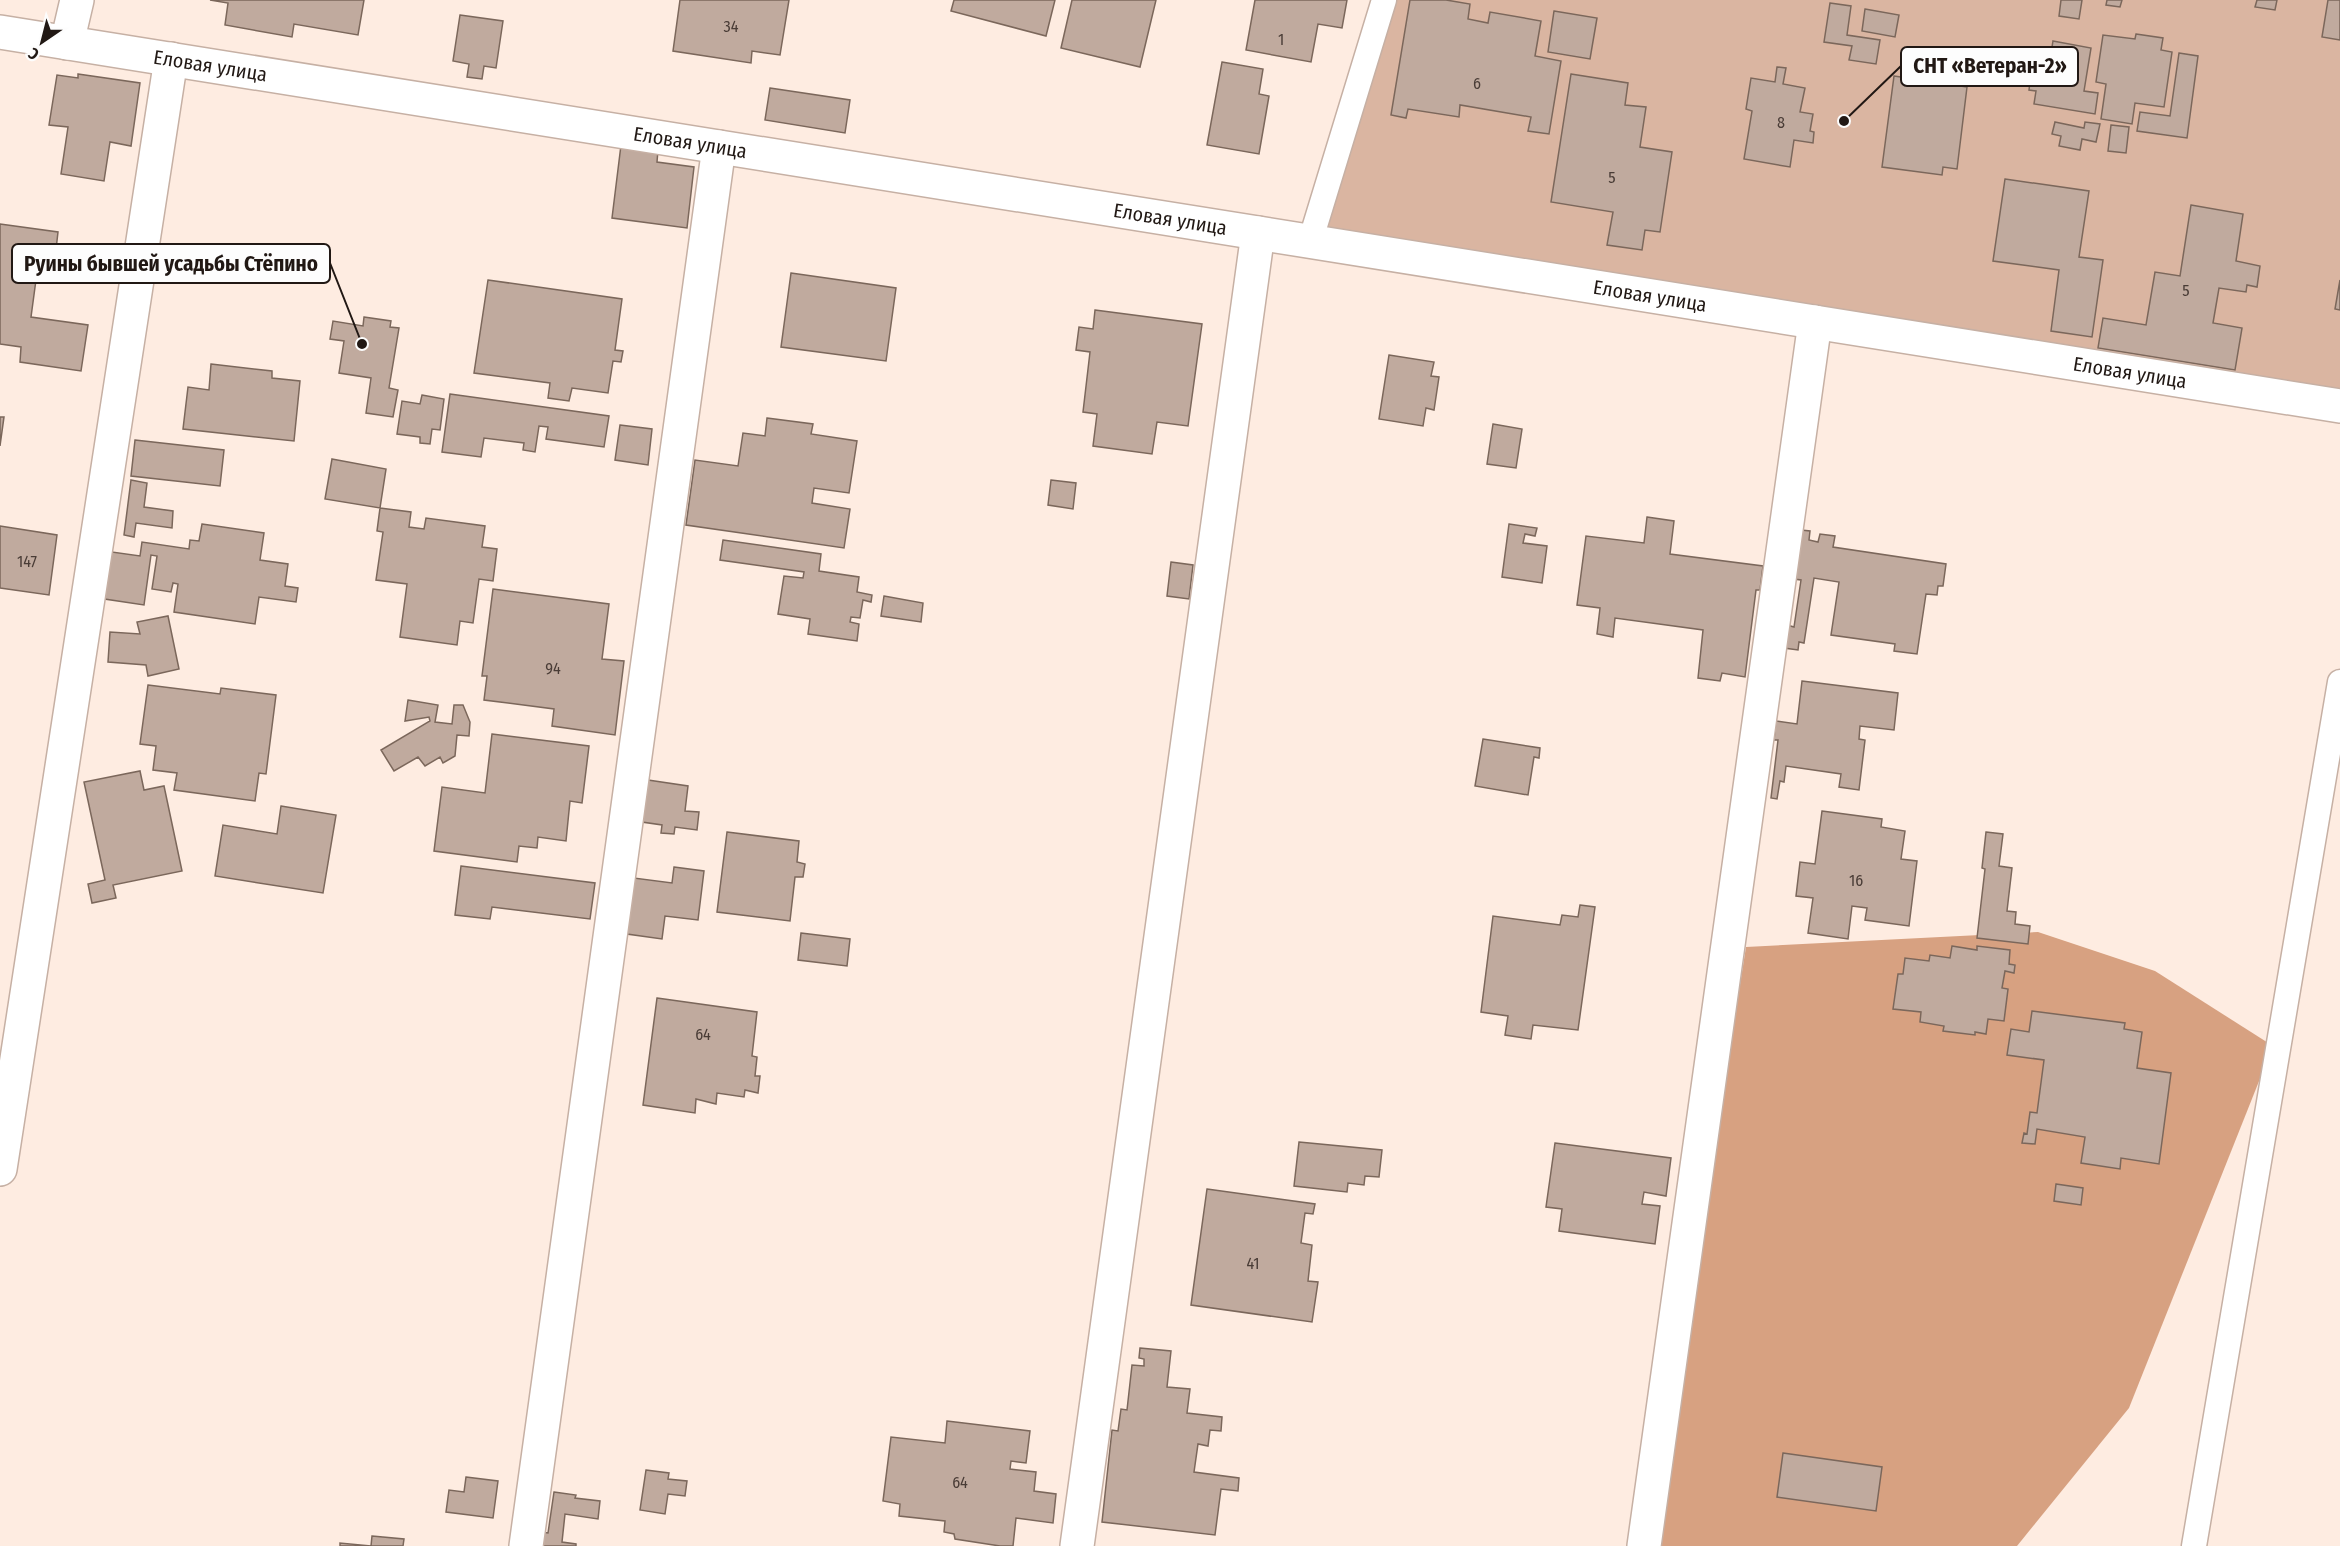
<svg xmlns="http://www.w3.org/2000/svg" width="2340" height="1546" font-family="'Fira Sans Condensed',sans-serif">
	<style>
		.green { fill: #dab5a1 }
		.forest { fill: #d7a181 }
		.building { fill: #c0aa9e; stroke: #7b675b; stroke-width: 1.5 }
		.lines { fill: none; stroke-linecap: round; stroke-linejoin: round }
		.lane-casing { stroke: #c6b0a4; stroke-width: 27 }
		.street-casing { stroke: #c6b0a4; stroke-width: 36 }
		.lane { stroke: #fff; stroke-width: 24 }
		.street { stroke: #fff; stroke-width: 33 }
		.labels { text-anchor: middle; dominant-baseline: central; stroke-width: 4.5; stroke-linejoin: round; paint-order: stroke }
		.number-label { font-size: 16px; fill: #493c36 }
		.street-label { font-size: 20px; fill: #211814; stroke: #fdfdfd }
		.leader { fill: none; stroke: #211814; stroke-width: 2 }
		.callout-dot { fill: #211814; stroke: #fdfdfd; stroke-width: 2 }
		.callout { fill: #fdfdfd; stroke: #211814; stroke-width: 2 }
		.callout-label { font-size: 21px; text-anchor: middle; font-weight: bold; fill: #211814 }
	</style>
	<rect width="100%" height="100%" fill="#feece1"/>
	<path class="green" d="M1384,0H2340V406L1310,242Z"/>
	<path class="forest" d="M2038,932L2155,971L2273,1046L2129,1408L2017,1546H1650L1746,947Z"/>
	<path class="building" d="M210,0H364L358,35L294,24L292,37L225,25L228,3Z
		M680,0H789L780,55L752,51L751,63L673,51Z
		M954,0H1055L1046,36L951,11Z
		M1072,0H1156L1140,67L1061,48Z
		M1255,0H1347L1342,28L1318,24L1311,62L1246,50Z
		M1410,0H1446L1470,4L1468,19L1488,23L1490,12L1541,21L1535,56L1561,61L1549,134L1528,131L1531,117L1460,105L1459,117L1408,109L1406,118L1391,115Z
		M2061,0H2082L2079,19L2059,16Z
		M2107,0H2122L2120,7L2106,5Z
		M2257,0H2277L2275,10L2255,7Z
		M2328,0H2340V40L2322,37Z
		M1830,3L1851,6L1847,35L1880,40L1876,64L1849,60L1852,46L1824,42Z
		M1865,9L1899,15L1895,37L1862,31Z
		M1554,11L1597,18L1590,59L1548,52Z
		M460,15L503,21L496,68L484,66L482,79L467,77L469,64L453,61Z
		M2136,34L2163,38L2161,50L2172,52L2164,107L2135,103L2132,124L2101,119L2106,84L2096,82L2103,35L2135,39Z
		M2053,41L2091,48L2084,91L2098,93L2095,114L2034,104L2036,91L2029,90L2031,74L2039,76L2040,70L2048,72Z
		M2179,53L2198,56L2187,138L2137,131L2140,112L2170,116Z
		M1222,62L1263,69L1259,94L1269,96L1259,154L1207,145Z
		M1777,67L1786,68L1783,84L1805,88L1800,112L1813,114L1810,131L1814,132L1813,143L1794,140L1790,167L1744,159L1752,111L1746,109L1751,78L1775,82Z
		M78,74L140,83L131,146L110,142L104,181L61,174L68,127L49,125L57,75L78,78Z
		M1571,74L1628,83L1625,105L1646,107L1640,147L1672,152L1660,232L1645,230L1642,250L1607,245L1613,212L1551,202Z
		M1894,76L1967,87L1957,169L1943,167L1942,175L1882,167Z
		M770,88L850,100L845,133L765,120Z
		M2055,122L2084,128L2085,122L2100,124L2096,142L2082,139L2080,150L2059,146L2061,136L2052,134Z
		M2111,125L2129,127L2126,153L2108,151Z
		M621,145L658,150L657,162L694,167L687,228L612,218Z
		M2005,179L2089,191L2079,257L2103,260L2092,337L2051,331L2059,270L1993,261Z
		M2191,205L2243,214L2236,261L2260,266L2257,287L2247,285L2246,292L2219,288L2213,323L2242,328L2235,370L2098,348L2103,318L2146,325L2155,272L2180,276Z
		M0,224L58,232L54,267L38,265L31,317L88,325L81,371L20,362L21,347L0,344Z
		M791,273L896,288L886,361L781,347Z
		M488,280L622,299L615,350L623,351L621,362L613,361L608,393L572,388L569,401L548,398L550,383L474,373Z
		M2340,280V310L2335,309Z
		M1095,310L1202,324L1188,426L1157,422L1152,454L1093,446L1097,414L1083,412L1090,352L1076,350L1079,327L1093,329Z
		M364,317L391,321L390,327L399,328L389,388L398,390L393,417L366,413L371,378L339,373L344,341L330,339L333,321L363,326Z
		M1389,355L1434,362L1431,376L1439,377L1434,410L1426,408L1423,426L1379,419Z
		M211,364L272,371V378L300,381L294,441L183,429L188,387L209,390Z
		M450,394L609,416L604,447L546,439L548,427L539,426L535,452L523,450L524,443L484,438L481,457L442,452Z
		M422,395L444,399L440,430L432,429L430,444L420,443V437L397,434L402,401L420,404Z
		M0,417H4L0,446Z
		M767,418L813,424L811,434L857,441L849,493L814,488L812,503L850,509L844,548L686,525L695,460L738,466L743,433L765,436Z
		M1493,424L1522,429L1516,468L1487,464Z
		M620,425L652,429L648,465L615,460Z
		M135,440L224,450L220,486L131,476Z
		M332,459L386,469L380,508L325,499Z
		M131,480L147,483L144,507L173,511L172,528L136,523L134,537L124,535Z
		M1051,480L1076,483L1073,509L1048,505Z
		M380,508L411,512L409,527L424,529L426,518L485,526L482,547L497,549L493,581L479,579L473,623L460,621L457,645L400,637L407,584L376,580L383,532L377,531Z
		M1647,517L1674,521L1670,554L1763,566L1760,590H1756L1745,677L1722,673L1720,681L1698,678L1703,630L1615,618L1613,637L1597,634L1600,608L1577,605L1586,536L1644,543Z
		M202,524L264,533L260,560L288,564L285,586L298,588L296,602L259,597L255,624L174,612L178,584L173,583L171,592L152,589L157,556L151,555L144,605L98,598L105,551L140,556L142,542L189,549L190,540L199,541Z
		M1509,524L1537,528L1535,536L1525,534L1523,543L1547,546L1542,583L1502,577Z
		M0,526L57,535L49,595L0,588Z
		M1801,530L1810,531L1809,540L1818,542L1820,534L1835,536L1833,547L1946,564L1943,586H1938L1937,595L1926,594L1917,654L1894,651L1895,644L1831,635L1839,582L1814,578L1804,643L1799,642L1798,650L1784,648L1787,625L1794,627L1801,580L1794,579Z
		M723,540L821,554L819,571L859,577L857,592L872,595L871,602L863,600L860,618L851,617L850,622L859,624L857,641L808,634L810,619L778,614L784,576L803,578L804,572L720,560Z
		M1171,562L1193,565L1189,599L1167,596Z
		M493,589L609,604L602,659L624,661L615,735L552,726L554,709L484,700L487,676H482Z
		M884,596L923,603L921,622L881,616Z
		M168,616L179,669L148,676L146,665L108,662L110,632L140,634L137,622Z
		M1802,681L1898,693L1894,730L1860,726L1859,739L1865,740L1859,790L1839,787L1841,774L1786,766L1784,782L1780,781L1777,799L1771,798L1778,740H1774L1776,721L1797,724Z
		M148,685L220,694L221,688L276,695L266,774L259,773L255,801L174,790L177,773L153,770L156,746L140,744Z
		M408,700L438,705L435,722L452,724L454,705H463L470,722L469,736L457,735L455,756L443,763L440,757L425,766L418,757L394,771L381,750L430,721L429,717L405,721Z
		M492,734L589,746L582,803L570,801L566,841L538,837L537,848L519,846L517,862L434,851L442,787L485,793Z
		M1483,739L1540,748L1539,758L1534,757L1528,795L1475,786Z
		M140,771L144,790L164,786L182,871L113,885L116,898L92,903L88,884L105,880L84,782Z
		M648,780L688,786L685,811L699,812L697,830L675,827L674,834L661,833L662,825L642,822Z
		M281,806L336,815L323,893L215,876L223,825L277,834Z
		M1822,811L1882,819L1881,827L1905,831L1901,859L1917,861L1909,926L1865,920L1867,908L1852,906L1848,939L1808,933L1813,898L1796,896L1800,862L1815,864Z
		M727,832L799,841L797,862L805,864L803,877H795L790,921L717,912Z
		M1986,832L2003,834L1999,866L2012,868L2007,911L2016,912L2015,924L2030,926L2028,944L1977,938L1985,869L1982,868Z
		M461,866L595,883L590,919L492,907L490,919L455,915Z
		M674,867L704,871L698,920L665,916L662,939L627,934L634,878L672,883Z
		M1580,905L1595,907L1578,1030L1533,1025L1531,1039L1505,1035L1508,1016L1481,1012L1493,916L1560,925L1562,915L1578,917Z
		M801,933L850,939L847,966L798,960Z
		M1952,946L1977,950V946L2010,950L2009,964L2015,965L2014,973L2005,971L2002,988L2008,989L2004,1021L1988,1019L1986,1034L1975,1032V1035L1943,1031L1944,1026L1920,1022L1921,1012L1893,1009L1898,974H1903L1905,958L1929,961L1930,955L1950,958Z
		M657,998L757,1012L752,1056L757,1057L755,1076H760L758,1093L745,1090L744,1097L717,1093L716,1104L696,1099L695,1113L643,1105Z
		M2032,1011L2125,1023L2124,1029L2142,1032L2137,1068L2171,1073L2159,1164L2121,1158L2120,1169L2081,1163L2085,1137L2037,1129L2035,1144L2022,1143L2024,1133L2027,1134L2030,1112L2037,1113L2044,1060L2007,1055L2011,1029L2029,1032Z
		M1299,1142L1382,1150L1379,1177L1365,1176L1364,1185L1348,1183L1347,1192L1294,1186Z
		M1555,1143L1671,1158L1666,1196L1644,1192L1642,1204L1660,1206L1655,1244L1559,1231L1562,1209L1546,1207Z
		M2056,1184L2083,1188L2081,1205L2054,1201Z
		M1207,1189L1315,1204L1313,1214L1305,1213L1301,1243L1312,1245L1308,1281L1318,1282L1312,1322L1191,1305Z
		M1140,1348L1171,1351L1167,1387L1190,1389L1187,1413L1222,1417L1221,1431L1210,1430L1208,1446L1198,1444L1194,1472L1239,1478L1238,1491L1221,1489L1215,1535L1102,1522L1112,1430L1118,1431L1121,1409L1127,1410L1132,1365L1144,1366V1359L1139,1358Z
		M947,1421L1030,1431L1026,1463L1011,1461L1010,1469L1036,1472L1034,1491L1056,1494L1053,1523L1016,1518L1013,1546H1000L955,1539L954,1534L944,1532L945,1521L899,1516L900,1504L883,1501L891,1437L945,1443Z
		M1783,1453L1882,1467L1876,1511L1777,1497Z
		M646,1470L669,1473L668,1479L687,1481L685,1496L668,1494L665,1514L640,1510Z
		M466,1477L498,1481L493,1518L446,1512L449,1490L464,1492Z
		M554,1492L576,1495L575,1498L600,1501L598,1519L565,1514L562,1542L576,1544V1546H531L533,1531L548,1533Z
		M372,1536L404,1539L403,1546H340V1543L371,1546Z"/>
	<g class="lines">
		<g class="lane-casing">
			<path id="lane" d="M1310,242L1384,0
				M2194,1546L2340,682"/>
		</g>
		<g class="street-casing">
			<g id="street">
				<path id="s1" d="M0,32L2340,406"/>
				<path d="M67,43L77,0"/>
				<path d="M0,1169L171,59"/>
				<path d="M526,1546L719,147"/>
				<path d="M1077,1546L1258,233"/>
				<path d="M1644,1546L1815,322"/>
			</g>
		</g>
		<use href="#lane" class="lane"/>
		<use href="#street" class="street"/>
	</g>
	<g class="labels">
		<g class="number-label">
			<text x="731" y="26">34</text>
			<text x="1281" y="39">1</text>
			<text x="1477" y="83">6</text>
			<text x="1781" y="122">8</text>
			<text x="1612" y="177">5</text>
			<text x="2186" y="290">5</text>
			<text x="27" y="561">147</text>
			<text x="553" y="668">94</text>
			<text x="1856" y="880">16</text>
			<text x="703" y="1034">64</text>
			<text x="1253" y="1263">41</text>
			<text x="960" y="1482">64</text>
		</g>
		<g class="street-label">
			<text stroke="none"><textPath href="#s1" startOffset="213">Еловая улица</textPath></text>
			<text stroke="none"><textPath href="#s1" startOffset="699">Еловая улица</textPath></text>
			<text stroke="none"><textPath href="#s1" startOffset="1185">Еловая улица</textPath></text>
			<text stroke="none"><textPath href="#s1" startOffset="1671">Еловая улица</textPath></text>
			<text stroke="none"><textPath href="#s1" startOffset="2157">Еловая улица</textPath></text>
		</g>
	</g>
	<path class="leader" d="M1844 121L1901 66M362 344L330 263"/>
	<g class="callout-dot">
		<circle cx="1844" cy="121" r="6"/>
		<circle cx="362" cy="344" r="6"/>
	</g>
	<g class="callout">
		<rect x="1901" y="47" width="177" height="39" rx="6"/>
		<rect x="12" y="244" width="318" height="39" rx="6"/>
	</g>
	<g class="callout-label">
		<text x="1990" y="73">СНТ «Ветеран-2»</text>
		<text x="171" y="271">Руины бывшей усадьбы Стёпино</text>
	</g>
	<g transform="translate(42 42) rotate(215)" stroke="#fdfdfd" stroke-width="4.5" paint-order="stroke">
	<path d="M0-4.5L10 22L0 15L-10 22Z" fill="#211814"/>
	<text y="-9" font-size="16" font-weight="bold" text-anchor="middle" fill="#211814">С</text>
	</g>
</svg>
